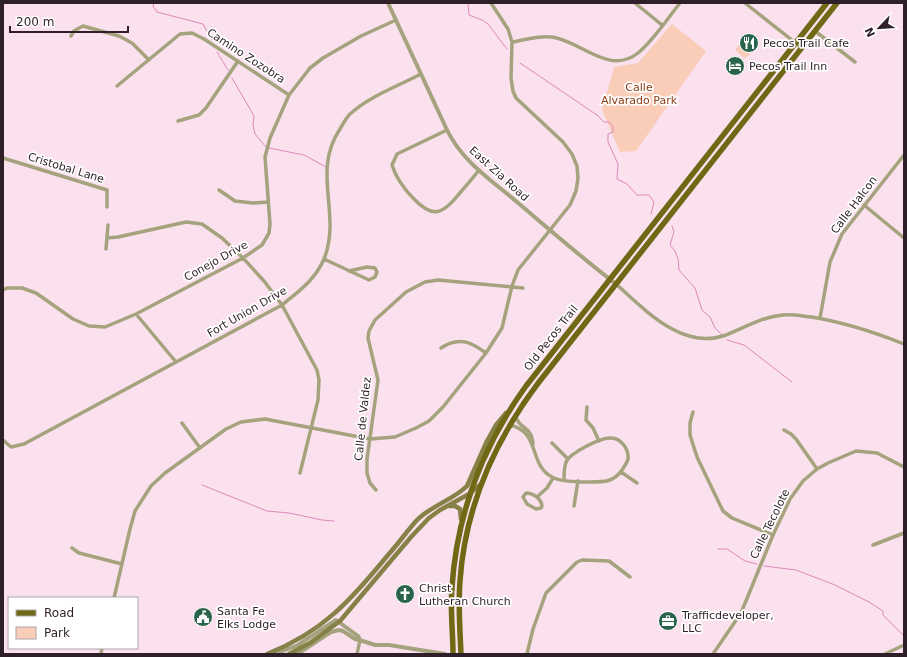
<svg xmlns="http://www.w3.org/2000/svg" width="907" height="657" font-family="'DejaVu Sans',sans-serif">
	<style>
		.green { fill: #facdb9 }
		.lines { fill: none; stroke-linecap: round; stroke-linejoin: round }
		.stream { stroke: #dc89b9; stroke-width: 1 }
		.minor { stroke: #a5a37d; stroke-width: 3.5 }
		.tertiary { stroke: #a5a37d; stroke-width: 4 }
		.secondary { stroke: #858147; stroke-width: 4.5 }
		.primary { stroke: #6f6916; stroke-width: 5.5 }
		.labels { text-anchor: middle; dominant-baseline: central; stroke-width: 3.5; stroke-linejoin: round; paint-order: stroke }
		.poi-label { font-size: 11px; fill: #2f1f28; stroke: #fff; text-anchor: start }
		.street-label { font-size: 11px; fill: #2f1f28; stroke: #fff }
		.park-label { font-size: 11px; fill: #8a3c12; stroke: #fff }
	</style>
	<rect width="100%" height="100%" fill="#fbe0ee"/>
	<path class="green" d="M672,24L706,51L636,151L620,152L602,110L614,67L638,63Z
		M739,44L749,52L750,55L744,58L735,50Z"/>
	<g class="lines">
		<path class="stream" d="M154,3L153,6L157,12L203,24L212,40
			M468,3L469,15L482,20L488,24L507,49
			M217,52L228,70
			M520,63L597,115L604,122H609L613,127V132L608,134V142L618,164L617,179L627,184L637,195H649L654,202L651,214
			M232,78L254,116L253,125L255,134L266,147
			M269,148L304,155L326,167
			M672,226L674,232L670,245L675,251L678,259L679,270L695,288L702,310L710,317L715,328L721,334
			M727,340L744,345L792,382
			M202,485L267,511L289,513L322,520L334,521
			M718,549H727L745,561L757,564
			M764,566L796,570L835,585L869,602L883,611V615L904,636"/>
		<path class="minor" d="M635,3L662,25
			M745,3L802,48
			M815,31L855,62
			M71,36L74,31L83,26L119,36L132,43L149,60
			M512,42C525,40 539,35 552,37C581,41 609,76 638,53C653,41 668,18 680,3
			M117,86L180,34L192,33L204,39L289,95
			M178,121L199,115L206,108L238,61
			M447,130L397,154L392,165C396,178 404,189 414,199C433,219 443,214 459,194C466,186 473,178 479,170
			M3,158L107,190V207
			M219,190L235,201L253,203L268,202
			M864,205L904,238
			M107,238L118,237L186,222L202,224L222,238L243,258L264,281L282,305L317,370L319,380L318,400L300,473
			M106,249L108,225
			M324,259L369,280L375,277L377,272L375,268L367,267L349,271
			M616,284C645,310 683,351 726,335C746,327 761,317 783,315C792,314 802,316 811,317C843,322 874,332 904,344
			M3,290L7,288H22L36,293L73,319L89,326L105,327L136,314L243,258L262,245L269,233L270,224L265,157L270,138L289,95L310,68L323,58L361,36L396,20
			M136,314L176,362
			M820,318L830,262L842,234L904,155
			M441,348C459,336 471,342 486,353
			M587,407L586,420L593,428L599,441
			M693,412L690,423V435L697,457L723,511L732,518L773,535
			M516,417C519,429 532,426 533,444
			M182,423L200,448
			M509,425C542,431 527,466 554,478C564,483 579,481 590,482C604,482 614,482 622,470C624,467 627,463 628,459C629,449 621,438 611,438C601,437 570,453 566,462C564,468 564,475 564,480
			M784,430L791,434L796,439L817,469
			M3,440L11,447L24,444L282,305C299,291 315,280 324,259C342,214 311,172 340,129C343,124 346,118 350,114C370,96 398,86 421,74
			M552,443L568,459
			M621,472L637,483
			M376,490L370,483L367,473V459L378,380L368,338L369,331L375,320L406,292L425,282L438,280L523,288
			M526,493C533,493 541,498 542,506L541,508L536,509L527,504L523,497Z
			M537,497L547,488L553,478
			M574,506L578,481
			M873,545L904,533
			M72,548L79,553L122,564
			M114,598L130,529L135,511L151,486L165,473L226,429L241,422L265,419L370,439L395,437L416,428L429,421L443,407L486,353L502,328L512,286L518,270L570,205L576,191L578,178L577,166L572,154L563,142L516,98L513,91L511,78L512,42L508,29L491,3
			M101,654L102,648
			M357,654L360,640
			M527,654L533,629L546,593L577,562L582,560L609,561L630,577
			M713,654L741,613L773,535L790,499L803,481L817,469L828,463L856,451L877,453L904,467
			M885,654L904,645"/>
		<path class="tertiary" d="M388,3L447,130C462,161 491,180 517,202C550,230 582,258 616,284
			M275,654L298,645L336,620L358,636L360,640
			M293,654L302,651L331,632L339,630L343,631L355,639L366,642L375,645H389L445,654"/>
		<path class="secondary" d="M449,506H455L460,509L461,519
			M267,654C323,632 351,600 388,555C398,544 407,531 417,520C432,505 453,500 467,486L487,441L496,425L506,413
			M289,654L310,643L340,621L411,537L429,518L440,510L469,494L481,484"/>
		<path class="primary" d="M453,654C453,632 450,609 452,587C457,512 482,447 526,386L827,3
			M461,654C460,630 458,605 460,581C465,508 495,440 539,382L837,3"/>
	</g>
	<defs>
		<g id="restaurant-disc" transform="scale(1)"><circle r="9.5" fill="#2a644d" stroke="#fff"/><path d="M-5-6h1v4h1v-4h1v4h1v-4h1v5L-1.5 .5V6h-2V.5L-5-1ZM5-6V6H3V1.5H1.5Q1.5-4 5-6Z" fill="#fff"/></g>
		<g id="hotel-disc" transform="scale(1)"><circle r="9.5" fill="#2a644d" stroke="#fff"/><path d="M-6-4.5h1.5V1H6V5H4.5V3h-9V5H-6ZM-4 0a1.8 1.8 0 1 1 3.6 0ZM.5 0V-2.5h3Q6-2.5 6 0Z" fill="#fff"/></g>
		<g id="church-disc" transform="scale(1)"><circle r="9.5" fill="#2a644d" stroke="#fff"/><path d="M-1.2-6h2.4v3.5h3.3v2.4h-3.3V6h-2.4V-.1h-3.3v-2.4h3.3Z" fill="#fff"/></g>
		<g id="civic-disc" transform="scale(1)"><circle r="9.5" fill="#2a644d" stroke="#fff"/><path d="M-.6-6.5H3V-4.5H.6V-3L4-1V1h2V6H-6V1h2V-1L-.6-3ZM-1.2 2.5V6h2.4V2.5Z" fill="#fff"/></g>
		<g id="office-disc" transform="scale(1)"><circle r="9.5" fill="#2a644d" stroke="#fff"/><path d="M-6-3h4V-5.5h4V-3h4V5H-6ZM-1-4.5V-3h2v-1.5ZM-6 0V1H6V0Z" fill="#fff"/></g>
	</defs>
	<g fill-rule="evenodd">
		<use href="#restaurant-disc" x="749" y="43"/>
		<use href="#hotel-disc" x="735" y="66"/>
		<use href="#church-disc" x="405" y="594"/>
		<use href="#civic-disc" x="203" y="617"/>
		<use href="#office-disc" x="668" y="621"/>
	</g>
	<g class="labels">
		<g class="poi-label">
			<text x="763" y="43">Pecos Trail Cafe</text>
			<text x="749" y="66">Pecos Trail Inn</text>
			<text x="419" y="588">Christ<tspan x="419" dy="13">Lutheran Church</tspan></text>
			<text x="217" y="611">Santa Fe<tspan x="217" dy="13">Elks Lodge</tspan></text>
			<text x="682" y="615">Trafficdeveloper,<tspan x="682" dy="13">LLC</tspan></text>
		</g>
		<g class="street-label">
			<text transform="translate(246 56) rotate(33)">Camino Zozobra</text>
			<text transform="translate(66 168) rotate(17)">Cristobal Lane</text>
			<text transform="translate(499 174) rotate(42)">East Zia Road</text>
			<text transform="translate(854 205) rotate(-53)">Calle Halcon</text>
			<text transform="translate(216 261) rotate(-29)">Conejo Drive</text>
			<text transform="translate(247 312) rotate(-30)">Fort Union Drive</text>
			<text transform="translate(551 338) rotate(-52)">Old Pecos Trail</text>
			<text transform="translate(363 419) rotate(-84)">Calle de Valdez</text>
			<text transform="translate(770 524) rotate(-64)">Calle Tecolote</text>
		</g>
		<g class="park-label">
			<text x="639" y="87">Calle<tspan x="639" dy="13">Alvarado Park</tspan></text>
		</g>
	</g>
	<rect width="907" height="657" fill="none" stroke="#2f1f28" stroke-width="8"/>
	<rect x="8" y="597" width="130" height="52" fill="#ffffff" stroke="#aca5a9"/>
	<rect x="16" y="610" width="20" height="6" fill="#6f6916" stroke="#aca5a9"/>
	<text x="44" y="617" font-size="12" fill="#2f1f28">Road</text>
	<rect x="16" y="627" width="20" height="12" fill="#facdb9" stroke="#aca5a9"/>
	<text x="44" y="637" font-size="12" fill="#2f1f28">Park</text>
	<g transform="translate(879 28) rotate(245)" stroke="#ffffff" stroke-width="3" paint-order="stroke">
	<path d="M0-3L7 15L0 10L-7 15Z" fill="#2f1f28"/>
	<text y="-6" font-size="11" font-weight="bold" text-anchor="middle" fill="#2f1f28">N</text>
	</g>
	<path d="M10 26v6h118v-6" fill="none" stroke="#2f1f28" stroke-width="2"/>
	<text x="16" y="26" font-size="12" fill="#2f1f28" stroke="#ffffff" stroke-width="3" paint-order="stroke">200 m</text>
</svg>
